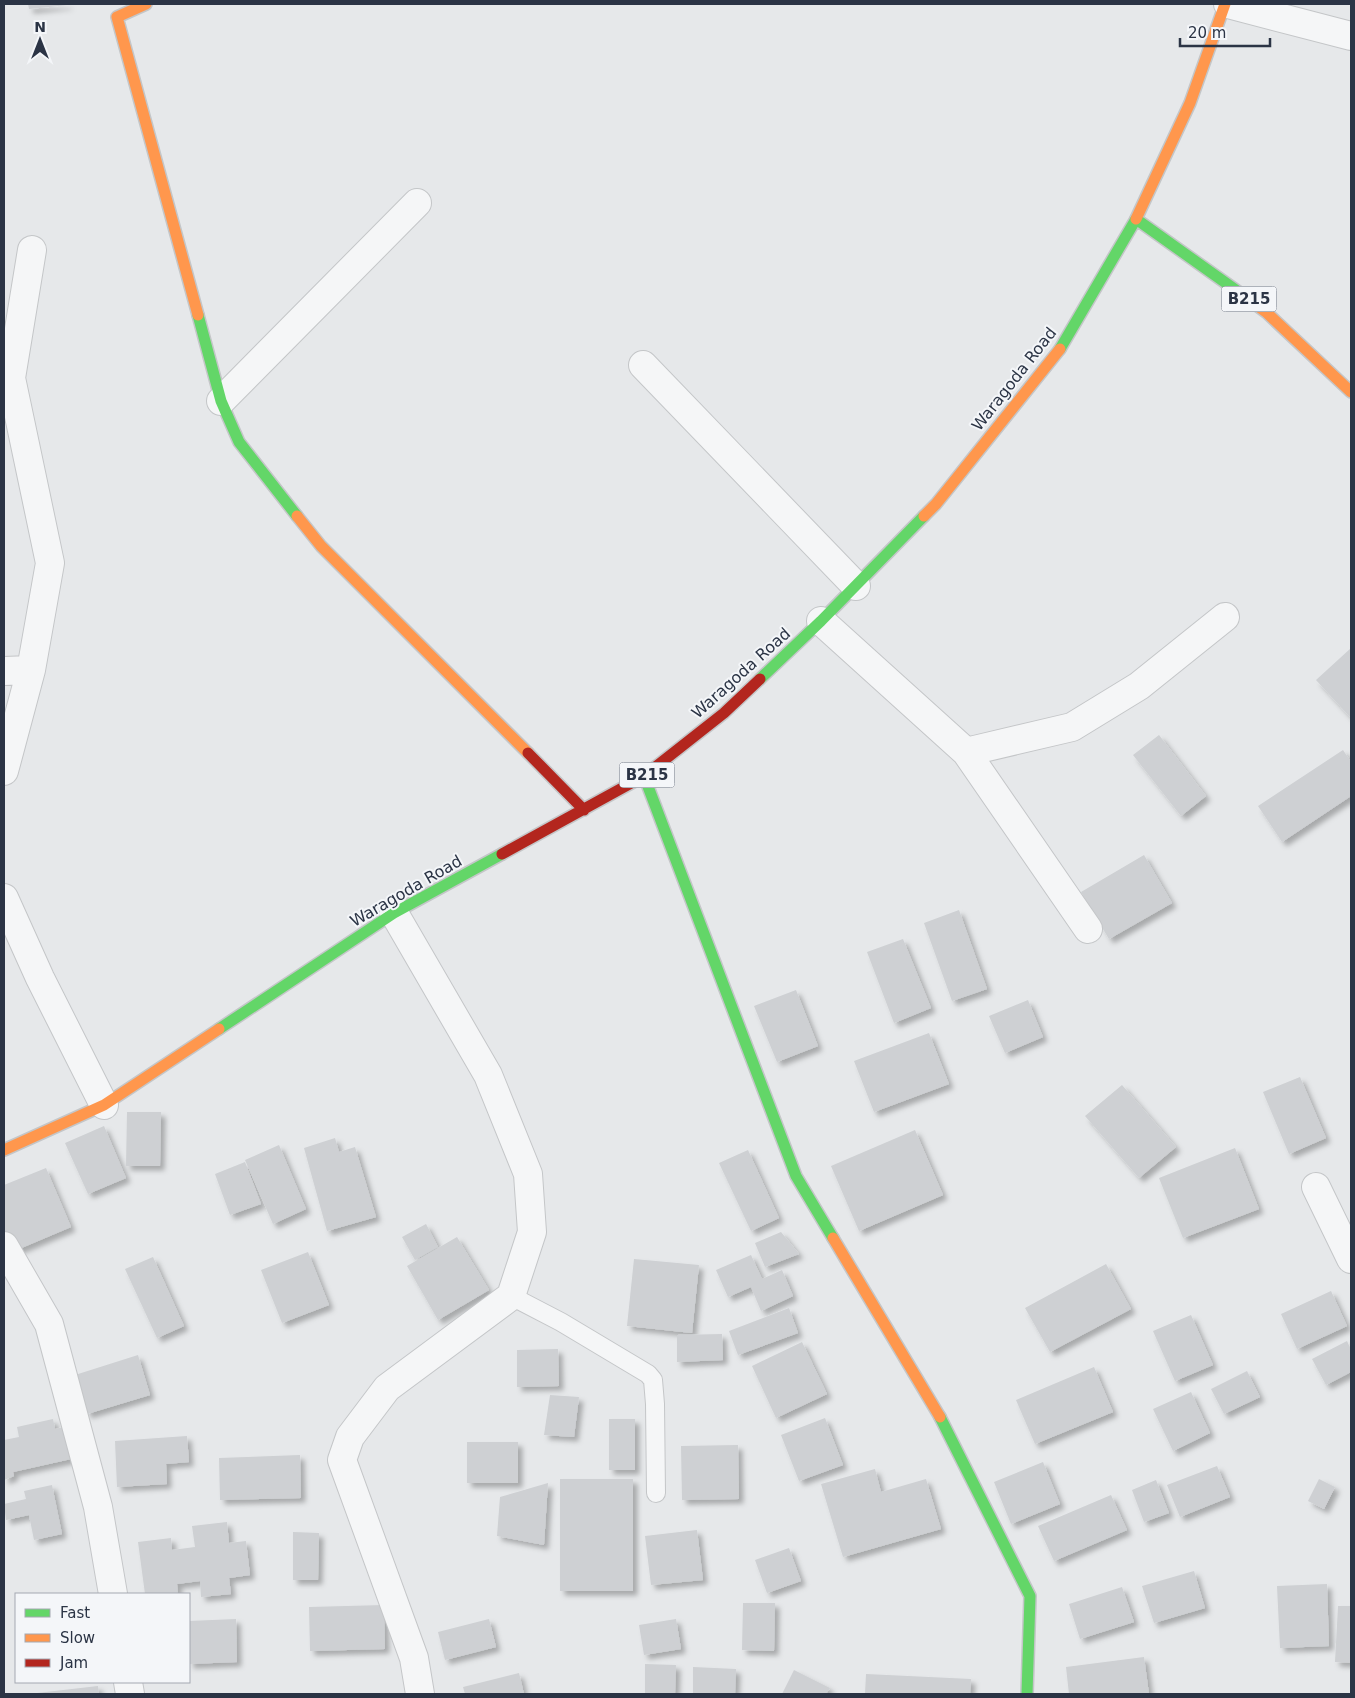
<svg xmlns="http://www.w3.org/2000/svg" width="1355" height="1698" font-family="'DejaVu Sans',sans-serif">
	<style>
		.building { fill: #ced0d3; filter: url(#shadow) }
		.lines { fill: none; stroke-linecap: round; stroke-linejoin: round }
		.lane-casing { stroke: #c4c6c8; stroke-width: 20 }
		.street-casing { stroke: #c4c6c8; stroke-width: 30 }
		.fast-casing { stroke: #c4c6c8; stroke-width: 14 }
		.slow-casing { stroke: #c4c6c8; stroke-width: 14 }
		.jam-casing { stroke: #c4c6c8; stroke-width: 14 }
		.lane { stroke: #f5f6f7; stroke-width: 18 }
		.street { stroke: #f5f6f7; stroke-width: 28 }
		.fast { stroke: #63d668; stroke-width: 11 }
		.slow { stroke: #ff974d; stroke-width: 11 }
		.jam { stroke: #b3261e; stroke-width: 11 }
		.labels { text-anchor: middle; dominant-baseline: central; stroke-width: 4; stroke-linejoin: round; paint-order: stroke }
		.shield { fill: #f4f6f9; stroke: #676e7b; stroke-width: 1 }
		.shield-label { font-size: 15px; font-weight: bold; fill: #2b3445 }
		.street-label { font-size: 16px; fill: #2b3445; stroke: #f4f6f9 }
	</style>
	<defs>
		<filter id="shadow"><feDropShadow dx="4.5" dy="4.5" stdDeviation="2.5" flood-color="#0004"/></filter>
	</defs>
	<rect width="100%" height="100%" fill="#e6e8ea"/>
	<path class="building" d="M28,4H68V5L29,9Z
		M1351,648V718L1316,680Z
		M1159,735L1206,796L1181,816L1133,755Z
		M1343,750L1351,762V796L1282,842L1258,806Z
		M1144,855L1172,903L1109,939L1081,892Z
		M959,910L987,989L952,1001L924,923Z
		M903,939L931,1008L894,1023L867,952Z
		M796,990L818,1046L777,1062L754,1006Z
		M1028,1000L1043,1037L1005,1053L989,1016Z
		M929,1033L949,1084L874,1112L854,1061Z
		M1300,1077L1326,1138L1289,1154L1263,1092Z
		M1122,1085L1176,1147L1139,1178L1085,1116Z
		M127,1112H161L160,1166H126Z
		M104,1126L126,1178L88,1194L65,1143Z
		M915,1130L943,1195L859,1231L831,1166Z
		M335,1138L339,1152L355,1147L376,1217L327,1231L304,1148Z
		M279,1145L306,1209L273,1224L245,1160Z
		M1235,1148L1259,1209L1183,1238L1159,1178Z
		M748,1150L779,1218L751,1231L719,1163Z
		M245,1162L261,1204L230,1215L215,1174Z
		M46,1168L71,1227L12,1252L4,1233V1185Z
		M426,1224L438,1247L415,1260L402,1237Z
		M781,1232L799,1254L765,1267L755,1243Z
		M457,1237L489,1290L438,1320L407,1266Z
		M308,1252L329,1305L282,1323L261,1270Z
		M751,1255L762,1279L782,1270L793,1296L761,1311L751,1287L728,1297L716,1270Z
		M153,1257L184,1326L157,1338L125,1269Z
		M634,1259L699,1265L692,1333L627,1326Z
		M1106,1264L1131,1309L1050,1352L1025,1308Z
		M1331,1291L1347,1326L1297,1349L1281,1314Z
		M789,1308L798,1333L738,1355L729,1331Z
		M1191,1315L1213,1365L1175,1381L1153,1331Z
		M722,1334L723,1360L677,1362V1335Z
		M1347,1341L1351,1350V1372L1326,1385L1312,1359Z
		M802,1342L827,1394L776,1418L752,1366Z
		M558,1349L559,1386L517,1387V1350Z
		M138,1355L150,1395L87,1414L75,1375Z
		M1094,1367L1113,1412L1035,1444L1016,1400Z
		M1247,1371L1260,1397L1224,1414L1211,1389Z
		M1191,1392L1210,1433L1173,1451L1153,1409Z
		M550,1395L579,1397L574,1437L544,1435Z
		M825,1418L843,1465L799,1481L781,1435Z
		M53,1419L55,1429L64,1427L71,1459L13,1472L14,1476L4,1480V1440L19,1437L17,1427Z
		M609,1419H635V1470H609Z
		M187,1436L189,1462L166,1464L167,1484L117,1487L115,1441Z
		M467,1442H518V1483H467Z
		M738,1445L739,1499L682,1500L681,1446Z
		M300,1455L301,1498L220,1500L219,1458Z
		M1043,1462L1060,1504L1011,1524L994,1482Z
		M1217,1466L1230,1497L1180,1517L1167,1485Z
		M875,1469L881,1492L926,1479L941,1529L843,1557L821,1484Z
		M560,1479H633V1591H560Z
		M1319,1479L1335,1487L1324,1509L1308,1501Z
		M1156,1480L1169,1513L1144,1522L1132,1490Z
		M548,1483L544,1545L497,1536L500,1497Z
		M52,1485L62,1534L34,1540L29,1515L6,1520L4,1504L26,1499L24,1491Z
		M1111,1495L1127,1530L1054,1561L1038,1526Z
		M227,1522L229,1543L246,1541L250,1575L229,1578L231,1594L201,1597L200,1581L177,1584L178,1594H145L138,1542L171,1538L172,1550L195,1547L192,1526Z
		M697,1530L703,1580L651,1585L645,1536Z
		M293,1532L319,1533L318,1580H293Z
		M789,1548L801,1581L767,1593L755,1560Z
		M1194,1571L1205,1608L1154,1623L1142,1586Z
		M1327,1584L1329,1646L1280,1648L1277,1586Z
		M1122,1587L1134,1622L1080,1639L1069,1604Z
		M743,1603H775L774,1651L742,1650Z
		M384,1605L385,1649L310,1651L309,1607Z
		M1338,1606H1351V1663L1335,1662Z
		M236,1619L237,1662L189,1664V1621Z
		M489,1619L496,1647L445,1660L438,1632Z
		M676,1619L681,1649L644,1655L639,1625Z
		M1144,1657L1149,1694H1069L1066,1667Z
		M645,1664L676,1665L675,1694H645Z
		M693,1667L736,1669L735,1694H693Z
		M794,1670L830,1688L826,1694H782Z
		M519,1673L524,1694H465L463,1687Z
		M866,1674L971,1679L970,1694H865Z
		M98,1686L99,1694H37V1693Z"/>
	<g class="lines">
		<g class="lane-casing">
			<path id="lane" d="M511,1296L561,1322L648,1374L653,1380L655,1404L656,1493"/>
		</g>
		<g class="street-casing">
			<path id="street" d="M1228,4L1351,36
				M643,365L856,586
				M221,401L417,203
				M821,621L966,752L1088,929
				M31,670L50,563L11,378L32,250
				M4,671L31,670L4,771
				M966,752L1072,727L1139,686L1225,617
				M4,898L40,978L104,1105
				M394,913L488,1075L528,1174L532,1232L511,1296L387,1388L350,1437L342,1460L414,1658L420,1694
				M1316,1187L1351,1259
				M4,1246L49,1324L98,1507L113,1594
				M128,1682L130,1694"/>
		</g>
		<g class="fast-casing">
			<path id="fast" d="M198,315L221,401L239,442L297,516
				M1060,349L1136,219L1247,298
				M760,679L821,621L924,516
				M644,776L796,1176L833,1238
				M219,1029L394,913L502,854
				M940,1417L1030,1596L1027,1694"/>
		</g>
		<g class="slow-casing">
			<path id="slow" d="M146,4L117,17L198,315
				M1136,219L1190,103L1225,4
				M1247,298L1266,312L1351,392
				M297,516L321,546L528,753
				M924,516L936,504L1060,349
				M4,1150L104,1105L219,1029
				M833,1238L940,1417"/>
		</g>
		<g class="jam-casing">
			<path id="jam" d="M528,753L584,810
				M502,854L644,776L724,713L760,679"/>
		</g>
		<use href="#lane" class="lane"/>
		<use href="#street" class="street"/>
		<use href="#fast" class="fast"/>
		<use href="#slow" class="slow"/>
		<use href="#jam" class="jam"/>
	</g>
	<g class="labels">
		<g class="shield">
			<rect x="1221.5" y="286.5" width="55" height="25" rx="4"/>
			<rect x="619.5" y="762.5" width="55" height="25" rx="4"/>
		</g>
		<g class="shield-label">
			<text x="1249" y="299">B215</text>
			<text x="647" y="775">B215</text>
		</g>
		<g class="street-label">
			<text transform="translate(1014 379) rotate(-52)">Waragoda Road</text>
			<text transform="translate(741 673) rotate(-42)">Waragoda Road</text>
			<text transform="translate(406 891) rotate(-30)">Waragoda Road</text>
		</g>
	</g>
	<rect width="1355" height="1698" fill="none" stroke="#2b3445" stroke-width="10"/>
	<rect x="15" y="1593" width="175" height="90" fill="#f4f6f9" stroke="#a4a8b1"/>
	<rect x="25" y="1609" width="25" height="8" fill="#63d668" stroke="#a4a8b1"/>
	<text x="60" y="1618" font-size="15" fill="#2b3445">Fast</text>
	<rect x="25" y="1634" width="25" height="8" fill="#ff974d" stroke="#a4a8b1"/>
	<text x="60" y="1643" font-size="15" fill="#2b3445">Slow</text>
	<rect x="25" y="1659" width="25" height="8" fill="#b3261e" stroke="#a4a8b1"/>
	<text x="60" y="1668" font-size="15" fill="#2b3445">Jam</text>
	<g transform="translate(40 40)" stroke="#f4f6f9" stroke-width="4" paint-order="stroke">
	<path d="M0-4L9 19L0 12L-9 19Z" fill="#2b3445"/>
	<text y="-8" font-size="14" font-weight="bold" text-anchor="middle" fill="#2b3445">N</text>
	</g>
	<path d="M1180 38v8h90v-8" fill="none" stroke="#2b3445" stroke-width="2.5"/>
	<text x="1188" y="38" font-size="15" fill="#2b3445" stroke="#f4f6f9" stroke-width="4" paint-order="stroke">20 m</text>
</svg>
